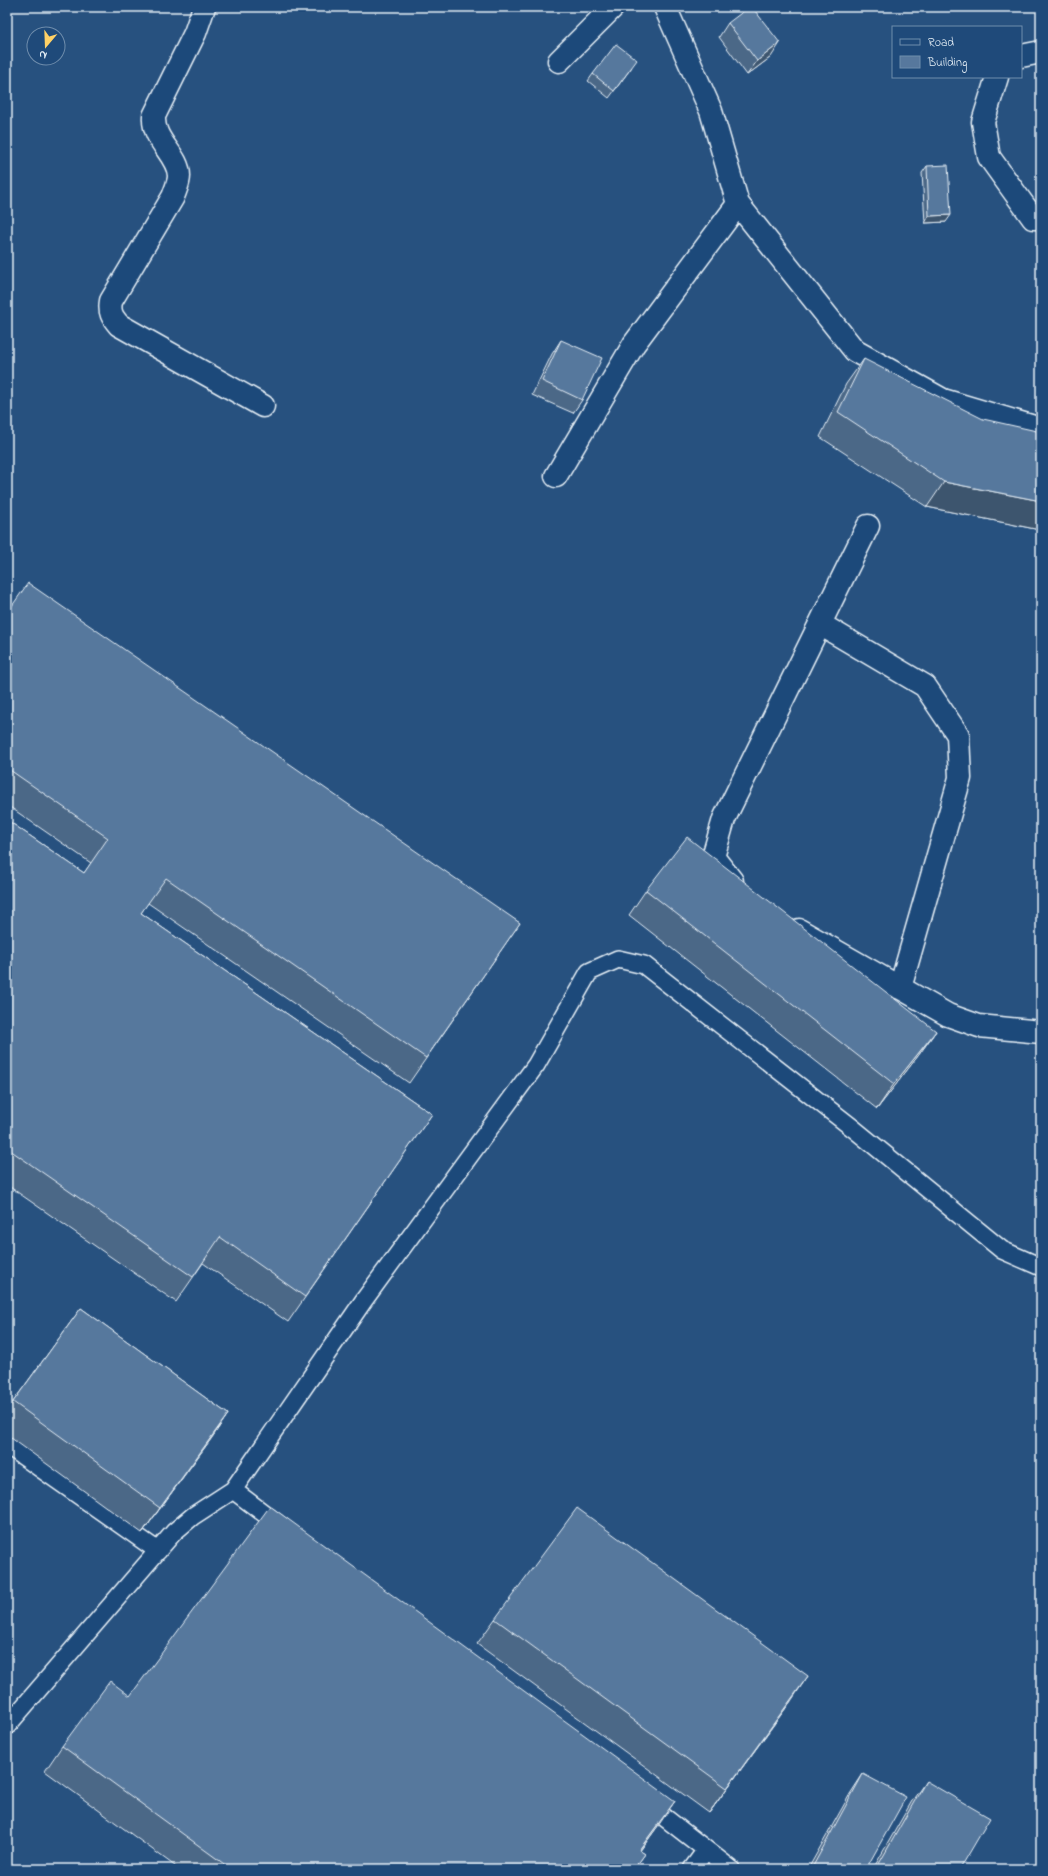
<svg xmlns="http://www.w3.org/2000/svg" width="1048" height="1876" font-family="'Indie Flower',sans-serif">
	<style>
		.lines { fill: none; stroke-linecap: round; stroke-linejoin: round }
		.service-casing { stroke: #e8f1f8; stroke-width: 20 }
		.minor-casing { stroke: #e8f1f8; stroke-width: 25 }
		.service { stroke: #1f4a7a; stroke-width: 17 }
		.minor { stroke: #1f4a7a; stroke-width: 22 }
		.wall { fill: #4b6787; stroke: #e8f1f8 }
		.shaded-wall { fill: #3d546e; stroke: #e8f1f8 }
		.building { fill: #57789d; stroke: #e8f1f8 }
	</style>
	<rect width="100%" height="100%" fill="#27517f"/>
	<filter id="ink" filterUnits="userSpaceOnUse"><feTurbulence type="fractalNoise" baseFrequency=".025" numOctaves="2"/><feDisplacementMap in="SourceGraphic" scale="8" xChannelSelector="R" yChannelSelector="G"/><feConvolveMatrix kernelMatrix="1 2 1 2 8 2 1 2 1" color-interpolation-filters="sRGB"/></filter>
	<g filter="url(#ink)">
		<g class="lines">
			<g class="service-casing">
				<path id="service" d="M7,1445L158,1551
					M282,1527L233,1490L364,1300L536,1065L589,972L618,959L644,965L854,1129L1002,1250L1041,1267
					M7,1726L174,1532L193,1516L233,1490
					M646,1803L731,1869
					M692,1869L706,1850"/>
			</g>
			<g class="minor-casing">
				<path id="minor" d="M204,7L195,33L154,116C152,141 179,155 179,176C179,183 175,191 173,197L111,301C109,312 112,317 119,325L263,406
					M665,7L711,111L738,204L855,351L943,400L1041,429
					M1021,56L1041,52
					M559,61L613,7
					M997,77L983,122L989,157L1033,218H1041
					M556,476L634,344L738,204
					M820,624L925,686L958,735L960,778L900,988
					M732,881L713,857L724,819L868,526
					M799,930L948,1015L979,1026L1041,1032"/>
			</g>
			<use href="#service" class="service"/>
			<use href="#minor" class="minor"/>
		</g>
		<path class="wall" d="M728,23L771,57L747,75L719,37Z
			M632,67L609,98L588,81L593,74Z
			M927,166L946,222L925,223L922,173Z
			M561,340L582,400L573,413L532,395L552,354Z
			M864,359L1040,530L927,507L820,437L846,384Z
			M7,613L520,923L409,1083L148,903L141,913L432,1114L288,1322L203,1263L176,1302L7,1185V820L84,873L91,863L7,805Z
			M646,890L936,1031L918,1056L877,1109L629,915Z
			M81,1308L228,1414L211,1439L142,1533L7,1435V1410Z
			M495,1619L791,1701L709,1813L477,1644Z
			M130,1696L658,1826L640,1851L645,1854L634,1869H179L45,1771L62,1746Z
			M863,1774L866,1869H808L850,1794Z
			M926,1781L960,1869H873L912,1801Z"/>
		<path class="shaded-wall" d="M780,43L771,57L747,75L757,61Z
			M951,215L946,222L925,223L929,216Z
			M944,482L1041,501V529L1040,530L927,507Z
			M936,1031L918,1056L877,1109L894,1084Z
			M228,1414L211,1439L142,1533L160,1508Z
			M808,1676L791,1701L709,1813L727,1788Z
			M675,1801L658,1826L626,1869L639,1850Z"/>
		<path class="building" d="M749,7H752L780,43L757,61L728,23Z
			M616,44L637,60L614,91L593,74Z
			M948,165L951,215L929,216L927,166Z
			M561,340L602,358L582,400L542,381Z
			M864,359L983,419L1041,432V501L944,482L838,412Z
			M28,583L520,923L426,1058L166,878L141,913L432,1114L305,1297L220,1237L193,1277L7,1148V820L84,873L108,838L7,768V613Z
			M687,837L936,1031L894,1084L646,890Z
			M81,1308L228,1414L160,1508L13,1402Z
			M270,1506L675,1801L639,1850L645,1854L634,1869H231L62,1746L110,1681L130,1696Z
			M577,1508L808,1676L727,1788L495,1619Z
			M863,1774L906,1797L866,1869H819L813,1866Z
			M926,1781L990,1818L960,1869H876Z"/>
	</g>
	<rect width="1048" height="1876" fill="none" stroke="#1f4a7a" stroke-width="24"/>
	<rect x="12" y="12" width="1024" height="1852" fill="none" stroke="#e8f1f8" stroke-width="1.5" filter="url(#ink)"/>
	<rect x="892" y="26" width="130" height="52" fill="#1f4a7a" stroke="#6f8dac"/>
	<rect x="900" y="39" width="20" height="6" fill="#1f4a7a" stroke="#6f8dac"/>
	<text x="928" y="46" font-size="12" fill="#e8f1f8">Road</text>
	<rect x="900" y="56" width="20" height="12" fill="#57789d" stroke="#6f8dac"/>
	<text x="928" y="66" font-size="12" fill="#e8f1f8">Building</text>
	<g transform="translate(46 46) rotate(199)"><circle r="19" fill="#1f4a7a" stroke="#6f8dac"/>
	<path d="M0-3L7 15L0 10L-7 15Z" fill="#ffd166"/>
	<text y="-6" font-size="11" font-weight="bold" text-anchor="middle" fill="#e8f1f8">N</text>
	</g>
</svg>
